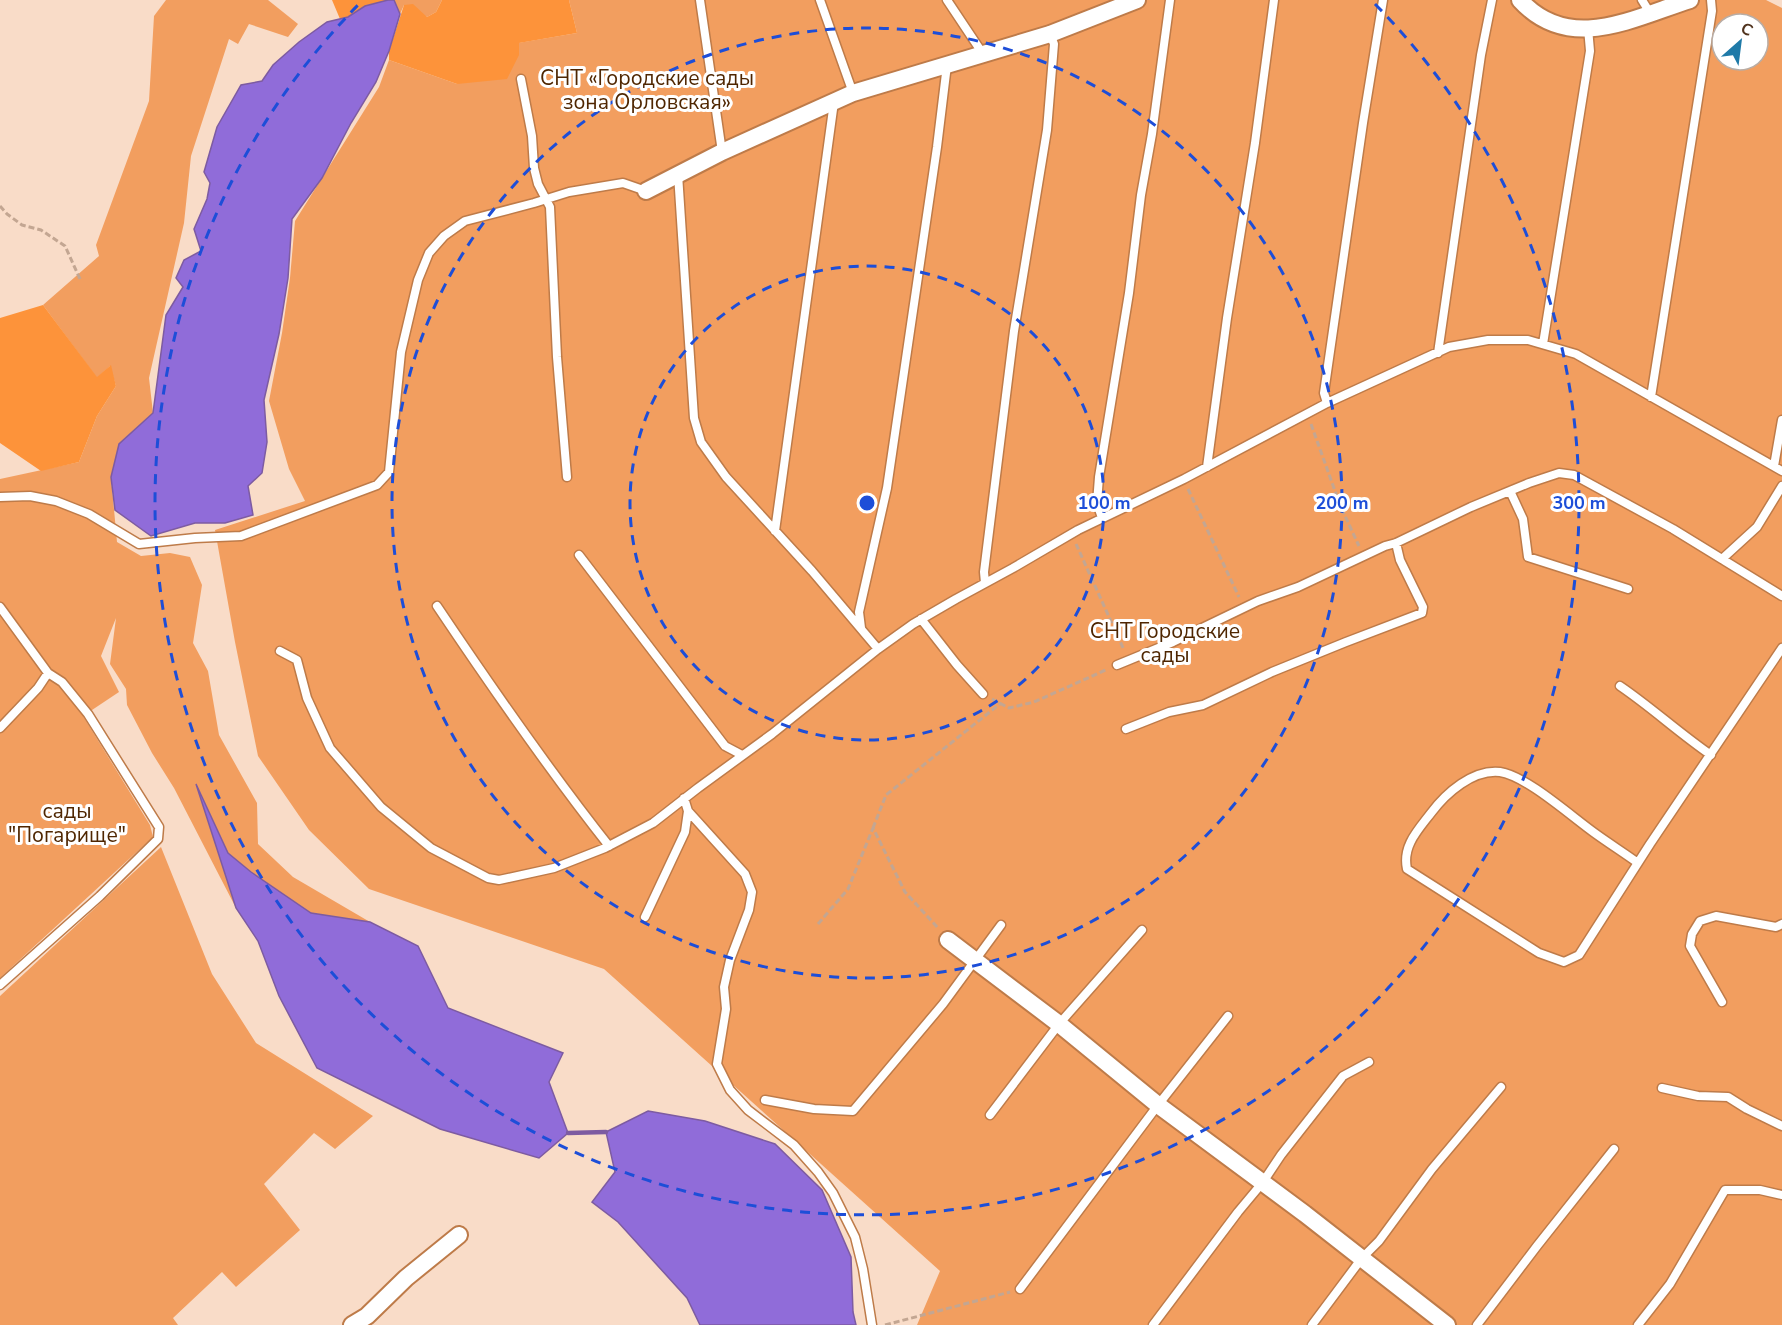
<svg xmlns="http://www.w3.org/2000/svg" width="1782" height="1325" font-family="'Nunito Sans',sans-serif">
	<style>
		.green { fill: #f29e5f; fill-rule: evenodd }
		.forest { fill: #fd933a }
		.water { fill: #906cd9; stroke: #7d5ba1; stroke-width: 1.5 }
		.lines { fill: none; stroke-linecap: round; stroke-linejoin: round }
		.stream { stroke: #7d5ba1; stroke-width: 4.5 }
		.lane-casing { stroke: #be7b49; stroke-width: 11 }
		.street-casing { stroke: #be7b49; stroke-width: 20 }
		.path { stroke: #c3a692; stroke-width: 3; stroke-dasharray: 6 3; stroke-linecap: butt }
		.lane { stroke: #fff; stroke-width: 8 }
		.street { stroke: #fff; stroke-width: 16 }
		.ring { fill: none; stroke: #1d4ed8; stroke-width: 3; stroke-dasharray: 10 8 }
		.labels { text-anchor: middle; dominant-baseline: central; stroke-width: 6; stroke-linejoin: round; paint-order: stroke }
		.park-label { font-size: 21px; fill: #4f2601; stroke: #fff }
		.centre { fill: #1d4ed8; stroke: #fff; stroke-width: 3 }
		.ring-label { font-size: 18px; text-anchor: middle; font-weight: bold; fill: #1d4ed8; stroke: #fff; stroke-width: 6; stroke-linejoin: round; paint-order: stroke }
	</style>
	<rect width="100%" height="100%" fill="#f9dcc8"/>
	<path class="green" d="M166,0H268L298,24L288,37L249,24L238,44L229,39L191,156L184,223L149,378L153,413L119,444L111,477L117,542L141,556L170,553L190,557L202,585L193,643L208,671L219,735L257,803L258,844L293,877L370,922L311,913L251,872L228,853L199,790L236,908L174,788L152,753L127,705L126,689L110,664L116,618L101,656L119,692L83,716L150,825L153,837L0,978V479L79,462L97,416L116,386L110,366L97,378L43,305L99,256L96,245L149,101L154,16Z
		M394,0H442L436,12L427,17L404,5L400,14Z
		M569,0H1766L1782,8V1325H917L940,1271L604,969L369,889L309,830L258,756L235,642L215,530L305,501L289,469L269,401L282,333L290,278L295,221L379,87L389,60L457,84L518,43L577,33ZM1722,24H1758V60H1722Z
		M161,847L212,974L256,1043L373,1116L335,1149L314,1133L264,1184L300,1230L236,1287L222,1272L173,1318L178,1325H0V996Z"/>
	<path class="forest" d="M332,0H386V1L365,6L348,17L340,19Z
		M442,0H569L577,33L519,43V55L507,79L457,84L389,60V51L404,5L413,4L427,17L436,12Z
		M43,305L97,377L111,365L116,386L97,416L79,462L41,471L0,443V318Z"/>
	<path class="water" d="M388,0H394L400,14L389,51L376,82L351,123L322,178L292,219L288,278L279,334L264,400L267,442L262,473L248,486L253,515L225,523H195L151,536L115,510L111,477L119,444L153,413L166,315L183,287L176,278L184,260L201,251L194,229L207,199L210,183L204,172L217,127L241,85L262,81L273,65L299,42L327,22L348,17L365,6Z
		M196,784L228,853L251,872L311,913L370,922L418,946L448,1008L563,1053L549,1082L568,1133L539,1158L440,1129L317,1068L279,996L258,941L236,908Z
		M648,1111L705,1121L775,1144L822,1190L851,1257L853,1312L856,1325H700L687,1298L618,1222L592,1202L615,1172L606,1132Z"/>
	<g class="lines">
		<path class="stream" d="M568,1133L606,1132"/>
		<g class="lane-casing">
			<path id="lane" d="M700,0L722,152
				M820,0L853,93
				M947,0L983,54
				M1642,0L1650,13
				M521,79L532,136L534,168L538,184L550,207L557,357L567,477
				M678,174L694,418L701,442L726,477L812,571L878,649L913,624L956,599L1013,568L1078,530L1184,479L1327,403L1449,347L1488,340H1528L1576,354L1782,471
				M1543,344L1590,51L1588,28
				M1438,353L1481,55L1492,0
				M1651,397L1712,11L1711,0
				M1327,403L1324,393L1363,123L1383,0
				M1774,466L1782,420
				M1207,467L1227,318L1255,143L1274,0
				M1510,491L1523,519L1528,557L1628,589
				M0,497L30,496L56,501L89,514L139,544L195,538L241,536L377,485L389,472L401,352L418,280L429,253L444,236L465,221L534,203L569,192L623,183L646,191
				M1102,518L1097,503L1099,477L1129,293L1141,195L1152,134L1170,0
				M775,531L834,102
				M579,555L725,746L742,755
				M1722,559L1757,527L1782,486
				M985,583L984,572L1014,331L1047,130L1054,44L1050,34
				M437,606C492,688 548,769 609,846
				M0,607L48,673L62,682L88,714L159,827L158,839L100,896L0,985
				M921,619L957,665L983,694
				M861,628L859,612L887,488L937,147L947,65
				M280,651L297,660L307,698L330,748L381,807L431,848L488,878L499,880L554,868L605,848L653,823L698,788L772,734L878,649
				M1117,665L1173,642L1258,601L1298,587L1385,546L1396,543L1471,507L1529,483L1559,473L1574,475L1673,529L1782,596
				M1620,686C1651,707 1679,733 1711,755
				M0,728L38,688L48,673
				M1126,729L1169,712L1203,705L1272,672L1346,642L1422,613L1423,607L1400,560L1396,543
				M684,798L688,811L745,874L752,892L749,910L730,960L724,987L726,1009L717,1064L730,1090L748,1110L794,1145L818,1172L833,1193L855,1237L863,1269L872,1325
				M1638,863C1624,853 1610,844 1596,834C1573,818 1527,776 1500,772C1473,769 1446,793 1431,813C1418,830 1402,846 1407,869L1539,953L1564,962L1579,955L1650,844L1782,648
				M645,917L685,832L688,811
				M1722,1002L1690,946L1692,934L1700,921L1716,916L1776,927L1782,924
				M1662,1088L1698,1096L1728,1097L1747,1109L1782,1126
				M765,1100L814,1109L853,1111L943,1004L1001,925
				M990,1115L1059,1024L1142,930
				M1020,1289L1158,1105L1228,1016
				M1153,1325L1238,1212L1263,1182L1281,1155L1343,1076L1369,1062
				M1312,1325L1362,1258L1379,1241L1432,1169L1501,1087
				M1477,1325L1537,1246L1614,1149
				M1638,1325L1670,1284L1725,1190H1760L1782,1195"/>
		</g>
		<g class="street-casing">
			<path id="street" d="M1520,0C1569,54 1633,18 1690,0
				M646,191L722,152L853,93L1050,34L1137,0
				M948,940L1059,1024L1158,1105L1305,1214L1447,1325
				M352,1325L367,1316L406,1278L459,1235"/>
		</g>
		<path class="path" d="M0,206L7,214L22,225L41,230L65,246L80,279
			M1311,424L1340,505L1359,546
			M1188,489L1239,597
			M1076,544L1124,650
			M992,699L1009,708L1034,702L1108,669
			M873,828L886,795L1001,703
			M818,924L848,889L873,828L905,892L939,929
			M885,1325L1010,1292"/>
		<use href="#lane" class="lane"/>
		<use href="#street" class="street"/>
	</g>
	<g class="ring">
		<circle cx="867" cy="503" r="237"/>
		<circle cx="867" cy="503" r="475"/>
		<path d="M1375 4A712 712 0 1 1 359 4"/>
	</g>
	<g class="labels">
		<g class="park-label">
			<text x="647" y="78">СНТ «Городские сады<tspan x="647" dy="24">зона Орловская»</tspan></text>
			<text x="1165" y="631">СНТ Городские<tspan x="1165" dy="24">сады</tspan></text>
			<text x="67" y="811">сады<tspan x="67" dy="24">"Погарище"</tspan></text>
		</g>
	</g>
	<circle cx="867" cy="503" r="9" class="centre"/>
	<g class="ring-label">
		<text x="1104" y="509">100 m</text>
		<text x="1342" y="509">200 m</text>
		<text x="1579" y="509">300 m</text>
	</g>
	<g transform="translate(1740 42) rotate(28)"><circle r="28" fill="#ffffff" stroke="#b9ada5" stroke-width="1.5"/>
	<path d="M0-4.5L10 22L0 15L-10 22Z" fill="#1f7aa8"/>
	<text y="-9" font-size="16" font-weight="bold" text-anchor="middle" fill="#50331e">С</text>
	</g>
</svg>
